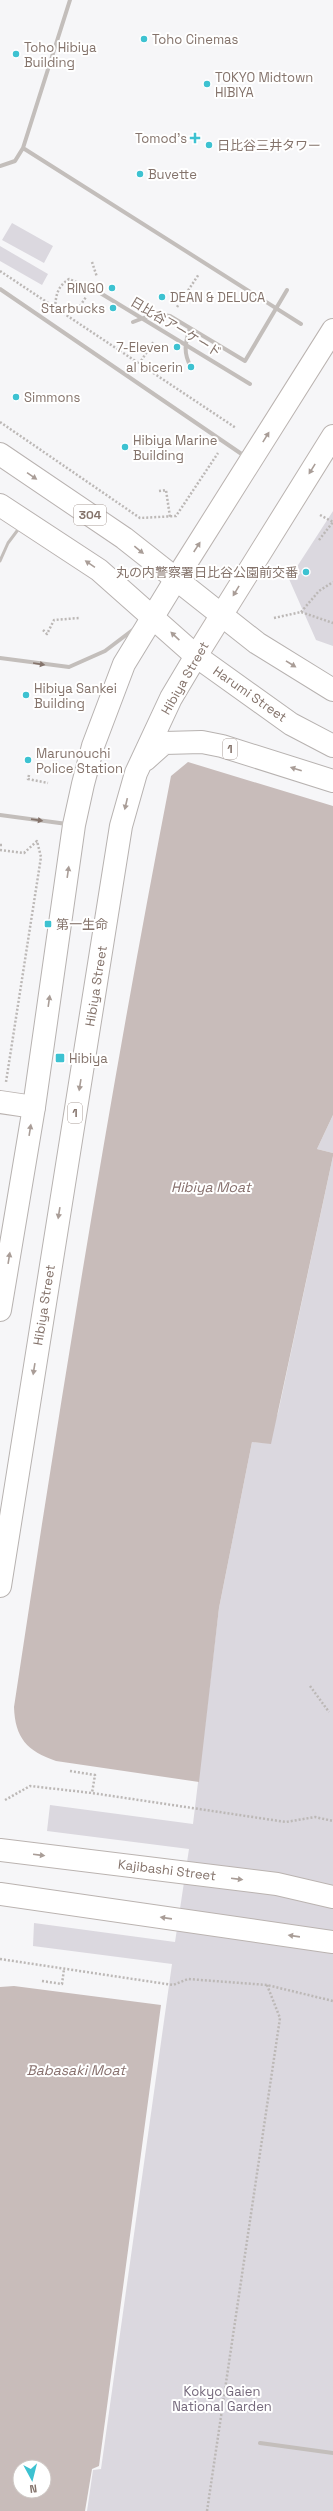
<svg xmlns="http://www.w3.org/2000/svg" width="333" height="2511" font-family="'Space Grotesk','Noto Sans JP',sans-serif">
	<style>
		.green { fill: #dbd8df }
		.water { fill: #c8bcba; fill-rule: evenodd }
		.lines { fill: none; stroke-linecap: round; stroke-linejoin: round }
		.secondary-casing { stroke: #bab3b0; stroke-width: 24 }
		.primary-casing { stroke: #b8b2b0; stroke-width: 24 }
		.highway-casing { stroke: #b7b2b0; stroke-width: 24 }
		.path { stroke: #bcb8b6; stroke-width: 2.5; stroke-dasharray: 2 2; stroke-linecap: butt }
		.lane { stroke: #c3bebb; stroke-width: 3 }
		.street { stroke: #c3bebb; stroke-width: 4 }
		.secondary { stroke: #fff; stroke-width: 22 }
		.primary { stroke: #fff; stroke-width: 22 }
		.highway { stroke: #fff; stroke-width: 22 }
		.oneway { fill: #a99d97 }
		.oneway2 { fill: #84736b }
		.poi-dot { fill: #3dc2d1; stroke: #fff; stroke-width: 1.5 }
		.labels { text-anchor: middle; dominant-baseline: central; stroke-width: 4; stroke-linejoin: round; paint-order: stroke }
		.shield { fill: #fff; stroke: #a99d97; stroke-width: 1 }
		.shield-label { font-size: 12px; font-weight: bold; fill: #84736b }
		.poi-label { font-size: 13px; fill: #84736b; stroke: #fff; text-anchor: start }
		.street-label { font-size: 13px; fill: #84736b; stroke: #fff }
		.park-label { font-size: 13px; fill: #75697c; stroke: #fff }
		.water-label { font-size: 14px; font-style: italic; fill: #866f6c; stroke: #fff }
	</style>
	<rect width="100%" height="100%" fill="#f6f6f8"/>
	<path class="green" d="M12,223L53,246L44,263L2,240Z
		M0,246L48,274L42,285L0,261Z
		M333,511V646L316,640L289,579Z
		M333,1115V1153L317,1149Z
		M333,1156V2511H87L93,2470L101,2469L172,1964L33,1946L34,1923L175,1942L189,1849L47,1831L50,1805L193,1824L219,1608L252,1442L266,1443L278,1413Z"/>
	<path class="water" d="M188,762L333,806V1115L317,1149L333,1153V1156L271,1444L252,1442L219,1608L199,1782L56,1761C27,1751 15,1738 14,1707C61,1395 111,1085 171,776Z
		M14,1986L161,2005L99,2466L92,2469L85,2511H0V1987ZM20,2467H44V2491H20Z"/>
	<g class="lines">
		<g class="secondary-casing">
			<path id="secondary" d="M176,579L333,330
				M196,656L333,436
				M0,1102L34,1107
				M0,1850L277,1884L333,1897
				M0,1894L333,1942"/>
		</g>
		<g class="primary-casing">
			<path id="primary" d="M0,454L124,538L176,579
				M0,505L99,570L196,656"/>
		</g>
		<g class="highway-casing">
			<path id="highway" d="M145,760L164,743L202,742L222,746L333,781
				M0,1310L34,1107L74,825L83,784L93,746L124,664L176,579L257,643L333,690
				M0,1586L121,826L136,773L171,698L196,656L291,724L333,746"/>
		</g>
		<path class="path" d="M92,262L97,277
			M0,271L236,428
			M80,306L86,297
			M177,307L199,274
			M55,308C56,295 57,287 69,279L81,284
			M139,364L154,341
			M0,422L140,518L176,516L218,453
			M159,491L166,490L170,517
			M320,515L333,522
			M319,540L333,522
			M301,612L319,591L333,582
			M274,618L301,612L333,623
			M43,630L47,634L54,620L79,618
			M29,775L28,779L48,783
			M0,845H2
			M0,850L24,853L37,841L41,857L6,1082
			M310,1686L329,1712
			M70,1771L95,1775L92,1793
			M5,1800L30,1786L92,1793L286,1822L315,1817L333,1821
			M0,1959L173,1985L188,1979L267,1985L333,2001
			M42,1981L62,1984L64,1969
			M207,2511L280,2018L267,1985"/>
		<path class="lane" d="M0,561L8,543L20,527"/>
		<path class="street" d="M23,148L301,324
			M0,166L15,161L23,148L70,0
			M92,288L250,384
			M0,289L246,457
			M133,322L154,314L170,316L245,361L287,290
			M190,328C185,343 183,353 191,367
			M0,658L69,667L105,651L134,629
			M0,815L67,824
			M260,2443L333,2453"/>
		<use href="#secondary" class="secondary"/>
		<use href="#primary" class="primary"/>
		<use href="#highway" class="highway"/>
	</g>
	<defs><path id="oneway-solid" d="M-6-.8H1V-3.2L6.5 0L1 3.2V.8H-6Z"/></defs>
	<g class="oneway">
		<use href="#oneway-solid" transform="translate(266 437) rotate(-58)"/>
		<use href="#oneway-solid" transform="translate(312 469) rotate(122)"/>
		<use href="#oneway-solid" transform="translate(32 476) rotate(34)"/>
		<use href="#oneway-solid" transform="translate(197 547) rotate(-57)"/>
		<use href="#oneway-solid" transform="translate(139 550) rotate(39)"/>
		<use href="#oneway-solid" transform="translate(90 564) rotate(-146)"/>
		<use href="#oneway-solid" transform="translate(236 591) rotate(121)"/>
		<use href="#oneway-solid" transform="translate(175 636) rotate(-137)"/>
		<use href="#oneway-solid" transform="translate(291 664) rotate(32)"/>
		<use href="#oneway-solid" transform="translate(296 769) rotate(-163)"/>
		<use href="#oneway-solid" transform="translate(126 804) rotate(103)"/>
		<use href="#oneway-solid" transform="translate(68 872) rotate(-82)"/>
		<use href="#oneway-solid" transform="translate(49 1001) rotate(-82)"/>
		<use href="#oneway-solid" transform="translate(80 1085) rotate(99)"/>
		<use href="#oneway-solid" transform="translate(30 1130) rotate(-81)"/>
		<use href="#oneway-solid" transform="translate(59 1213) rotate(99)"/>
		<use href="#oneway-solid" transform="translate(9 1258) rotate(-81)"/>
		<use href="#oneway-solid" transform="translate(34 1369) rotate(99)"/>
		<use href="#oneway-solid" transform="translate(39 1855) rotate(7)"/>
		<use href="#oneway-solid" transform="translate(237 1879) rotate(7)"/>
		<use href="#oneway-solid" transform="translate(166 1918) rotate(-172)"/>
		<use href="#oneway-solid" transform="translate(294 1936) rotate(-172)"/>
	</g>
	<g class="oneway2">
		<use href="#oneway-solid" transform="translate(39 664) rotate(9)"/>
		<use href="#oneway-solid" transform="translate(37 820) rotate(8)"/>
	</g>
	<g class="poi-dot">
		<circle cx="144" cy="39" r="4"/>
		<circle cx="16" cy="54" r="4"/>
		<circle cx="207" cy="84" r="4"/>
		<path d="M193 132h4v4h4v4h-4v4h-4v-4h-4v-4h4z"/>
		<circle cx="209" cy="145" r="4"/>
		<circle cx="140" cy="174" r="4"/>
		<circle cx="112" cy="288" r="4"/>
		<circle cx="162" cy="297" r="4"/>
		<circle cx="113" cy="308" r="4"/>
		<circle cx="177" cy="347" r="4"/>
		<circle cx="191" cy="367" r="4"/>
		<circle cx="16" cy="397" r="4"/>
		<circle cx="125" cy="447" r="4"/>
		<circle cx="306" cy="572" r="4"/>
		<circle cx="26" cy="695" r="4"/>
		<circle cx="28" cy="760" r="4"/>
		<rect x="44" y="920" width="8" height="8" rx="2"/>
		<rect x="55" y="1053" width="10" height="10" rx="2"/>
	</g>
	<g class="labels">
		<g class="shield">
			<rect x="74" y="505" width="32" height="20" rx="3"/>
			<rect x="223" y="739" width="14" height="20" rx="3"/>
			<rect x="68" y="1103" width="14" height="20" rx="3"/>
		</g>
		<g class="shield-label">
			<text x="90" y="515">304</text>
			<text x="230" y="749">1</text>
			<text x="75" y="1113">1</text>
		</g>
		<g class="poi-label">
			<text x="152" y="39">Toho Cinemas</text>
			<text x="24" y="47">Toho Hibiya<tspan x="24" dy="15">Building</tspan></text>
			<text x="215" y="77">TOKYO Midtown<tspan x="215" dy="15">HIBIYA</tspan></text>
			<text x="187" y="138" text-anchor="end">Tomod's</text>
			<text x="217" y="145">日比谷三井タワー</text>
			<text x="148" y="174">Buvette</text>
			<text x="104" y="288" text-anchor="end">RINGO</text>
			<text x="170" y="297">DEAN &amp; DELUCA</text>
			<text x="105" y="308" text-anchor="end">Starbucks</text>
			<text x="169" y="347" text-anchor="end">7-Eleven</text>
			<text x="183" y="367" text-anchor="end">al bicerin</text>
			<text x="24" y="397">Simmons</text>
			<text x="133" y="440">Hibiya Marine<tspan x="133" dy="15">Building</tspan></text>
			<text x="298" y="572" text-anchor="end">丸の内警察署日比谷公園前交番</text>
			<text x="34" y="688">Hibiya Sankei<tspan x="34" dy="15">Building</tspan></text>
			<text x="36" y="753">Marunouchi<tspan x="36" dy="15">Police Station</tspan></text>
			<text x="56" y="924">第一生命</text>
			<text x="69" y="1058">Hibiya</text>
		</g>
		<g class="street-label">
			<text transform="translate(176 327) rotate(31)">日比谷アーケード</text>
			<text transform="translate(185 678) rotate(-60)">Hibiya Street</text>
			<text transform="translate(250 694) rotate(35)">Harumi Street</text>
			<text transform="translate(96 986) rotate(-81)">Hibiya Street</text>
			<text transform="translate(44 1305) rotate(-81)">Hibiya Street</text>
			<text transform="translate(167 1870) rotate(7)">Kajibashi Street</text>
		</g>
		<g class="park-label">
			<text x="222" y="2391">Kokyo Gaien<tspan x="222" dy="15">National Garden</tspan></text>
		</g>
		<g class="water-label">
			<text x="211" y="1187">Hibiya Moat</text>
			<text x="76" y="2070">Babasaki Moat</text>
		</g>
	</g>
	<g transform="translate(32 2479) rotate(173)"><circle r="19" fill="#ffffff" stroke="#cec7c4"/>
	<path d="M0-3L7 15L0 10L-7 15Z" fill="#3dc2d1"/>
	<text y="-6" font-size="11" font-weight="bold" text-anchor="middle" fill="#84736b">N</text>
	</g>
</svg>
